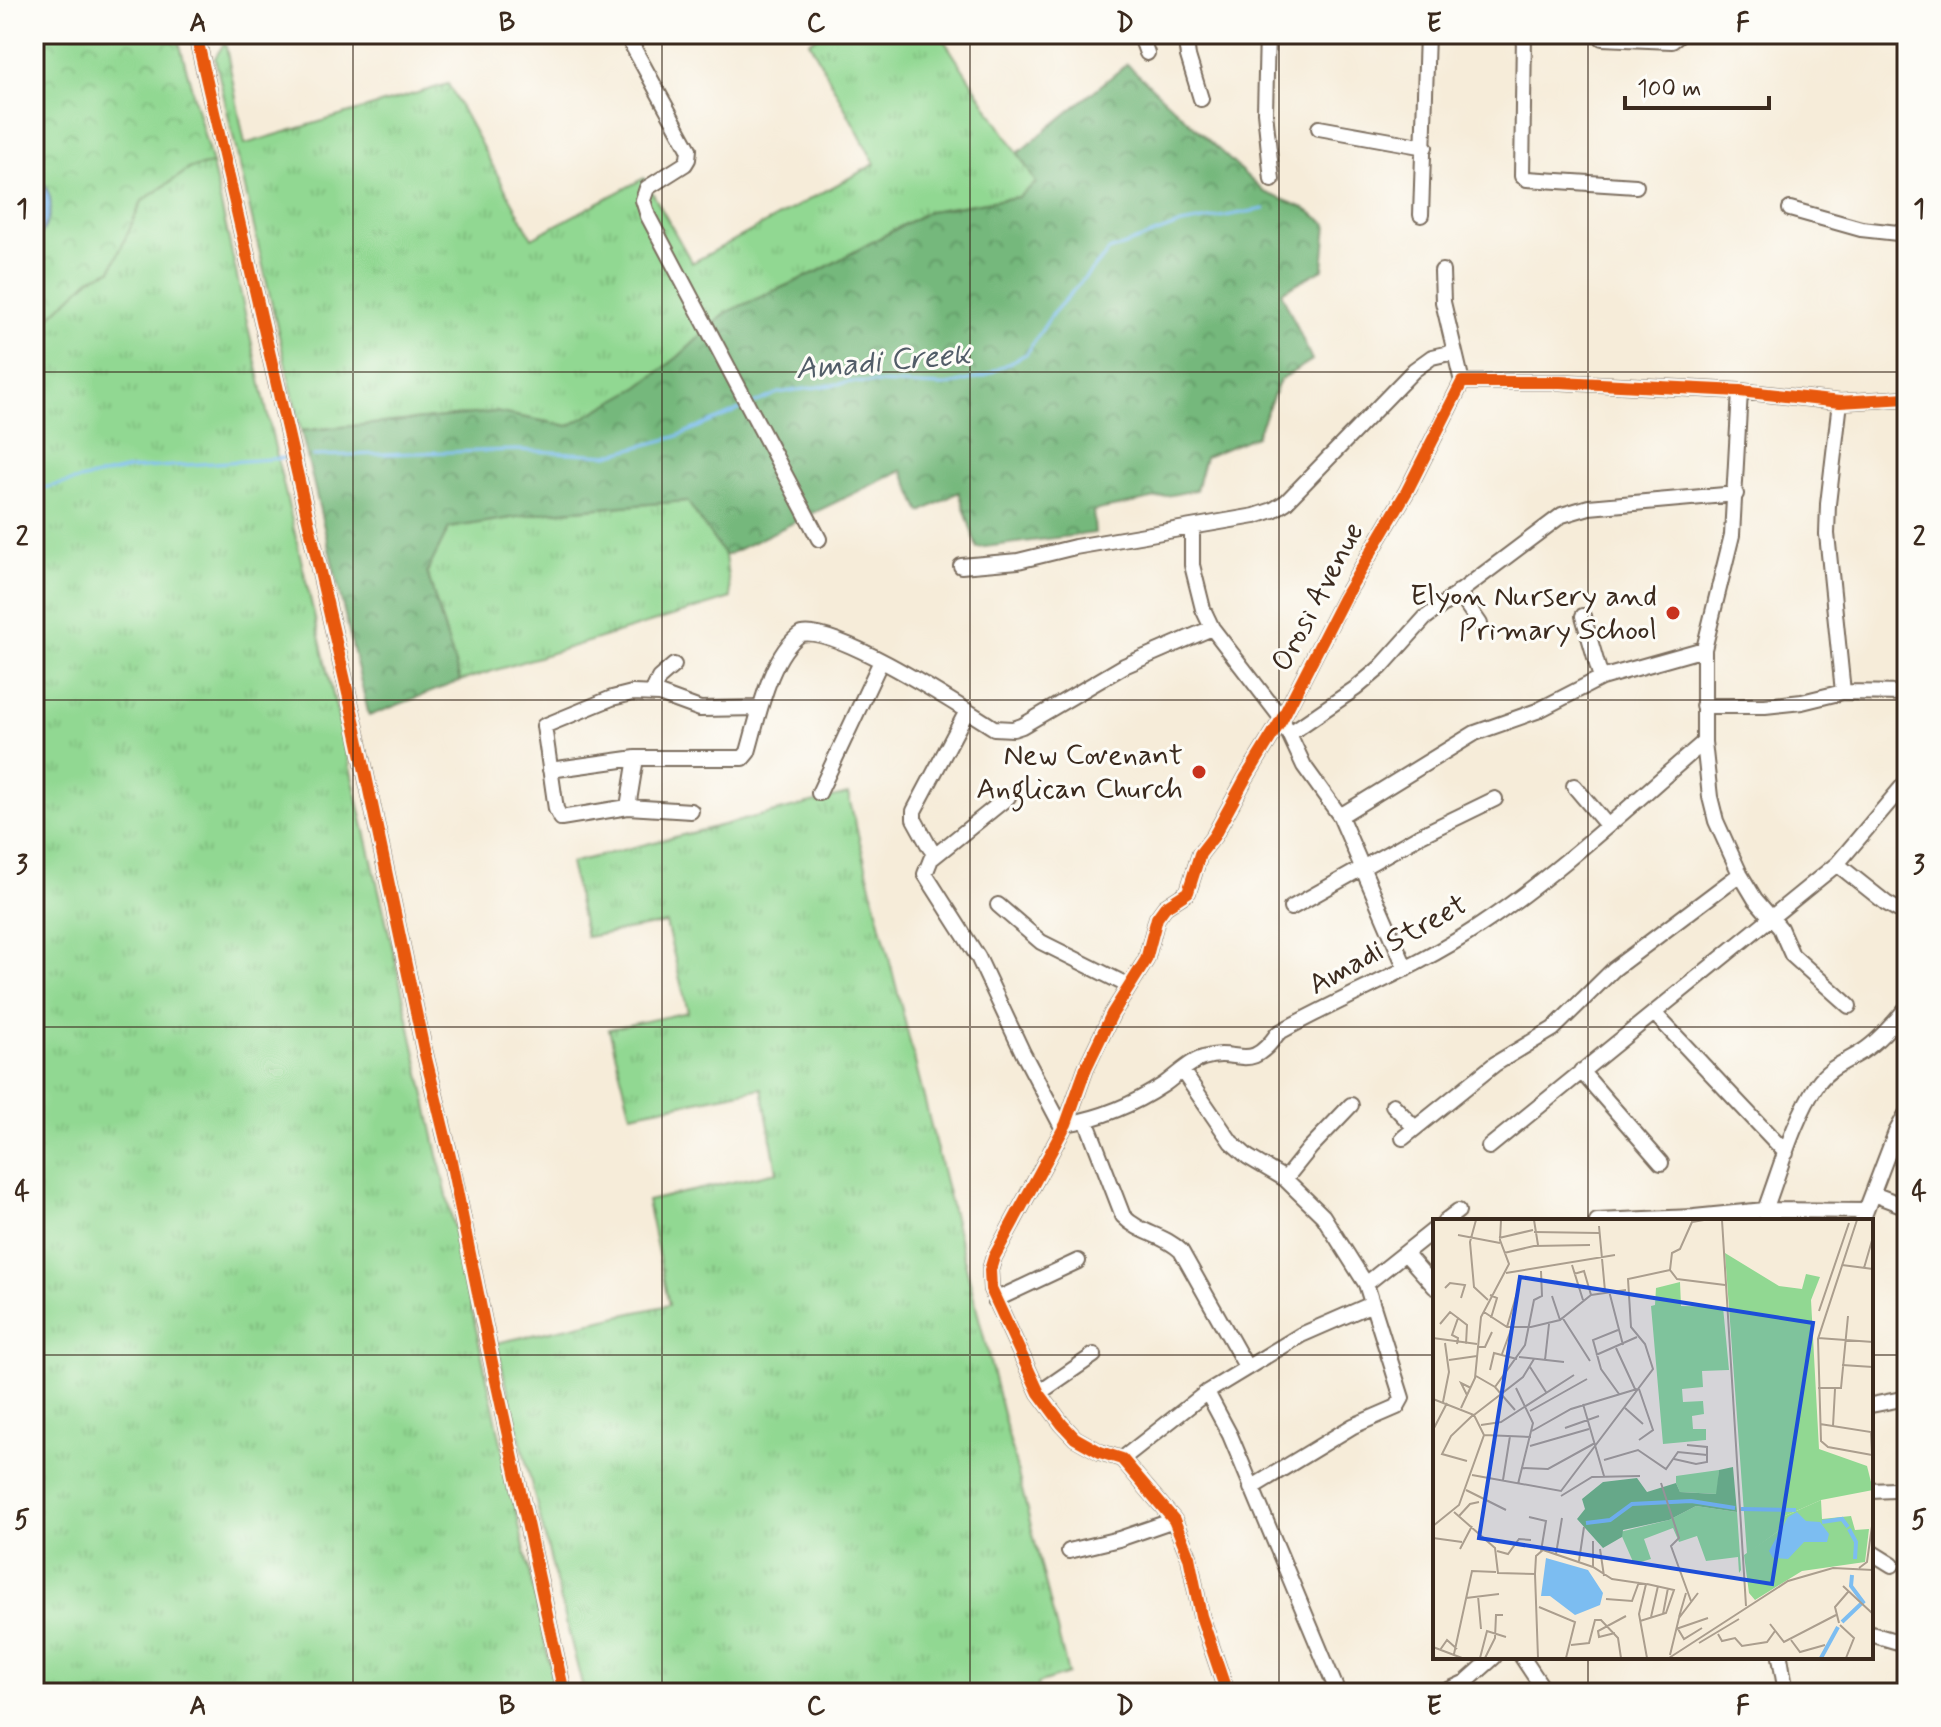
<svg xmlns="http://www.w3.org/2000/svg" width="1941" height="1727" font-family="Mynerve,sans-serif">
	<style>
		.grass { fill: url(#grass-tufts); stroke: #668158; stroke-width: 2 }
		.forest { fill: url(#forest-crowns); stroke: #58714d; stroke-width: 2 }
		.park { fill: url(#park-crowns); stroke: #668158; stroke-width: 2 }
		.water { fill: #7cbdf1; stroke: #5c7488; stroke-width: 2 }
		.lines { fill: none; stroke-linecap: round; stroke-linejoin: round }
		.stream { stroke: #7cbdf1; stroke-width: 3 }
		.minor-casing { stroke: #7c6e5f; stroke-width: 18 }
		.minor { stroke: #fff; stroke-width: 14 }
		.cycleway-casing { stroke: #fdfcf7; stroke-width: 17 }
		.cycleway { stroke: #e8590c; stroke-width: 12 }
		.grid { fill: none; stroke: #3b2a1e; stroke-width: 2; stroke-opacity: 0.55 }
		.poi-dot { fill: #c8321e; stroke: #fdfcf7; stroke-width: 3 }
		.labels { text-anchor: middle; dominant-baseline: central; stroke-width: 6; stroke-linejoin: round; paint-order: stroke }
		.poi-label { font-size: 30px; fill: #3b2a1e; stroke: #fdfcf7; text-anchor: end }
		.street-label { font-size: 30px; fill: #3b2a1e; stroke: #fdfcf7 }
		.water-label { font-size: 32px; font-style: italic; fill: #525d68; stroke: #fdfcf7 }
		.inset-river { fill: none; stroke: #7cbdf1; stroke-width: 4 }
		.inset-road { fill: none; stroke: #ab9e8e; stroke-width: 2 }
		.view { fill: #1d4ed8; fill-opacity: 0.15; stroke: #1d4ed8; stroke-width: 4 }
		.inset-edge { fill: none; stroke: #3b2a1e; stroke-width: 4 }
		.neatline { fill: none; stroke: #3b2a1e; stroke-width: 3 }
		.grid-label { font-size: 26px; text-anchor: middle; font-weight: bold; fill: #3b2a1e }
	</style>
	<defs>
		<pattern id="grass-tufts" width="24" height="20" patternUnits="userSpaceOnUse" patternTransform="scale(2)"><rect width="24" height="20" fill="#91d892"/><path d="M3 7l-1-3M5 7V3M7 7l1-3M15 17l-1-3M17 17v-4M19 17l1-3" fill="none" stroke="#7eba7d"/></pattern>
		<pattern id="forest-crowns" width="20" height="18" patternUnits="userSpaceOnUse" patternTransform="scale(2)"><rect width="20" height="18" fill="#74b87c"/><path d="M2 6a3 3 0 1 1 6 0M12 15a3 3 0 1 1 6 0" fill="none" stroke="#609665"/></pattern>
		<pattern id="park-crowns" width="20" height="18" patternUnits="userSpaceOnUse" patternTransform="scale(2)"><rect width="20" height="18" fill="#91d892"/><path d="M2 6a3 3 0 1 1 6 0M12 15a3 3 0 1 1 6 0" fill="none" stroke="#7eba7d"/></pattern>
	</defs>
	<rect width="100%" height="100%" fill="#fdfcf7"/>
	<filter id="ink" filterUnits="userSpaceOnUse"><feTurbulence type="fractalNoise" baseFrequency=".0125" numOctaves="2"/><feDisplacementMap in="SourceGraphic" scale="16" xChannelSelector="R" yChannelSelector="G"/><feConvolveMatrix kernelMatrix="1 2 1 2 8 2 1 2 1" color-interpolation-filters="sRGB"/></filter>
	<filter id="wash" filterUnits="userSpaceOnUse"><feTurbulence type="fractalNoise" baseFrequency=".006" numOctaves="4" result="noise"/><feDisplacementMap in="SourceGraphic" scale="32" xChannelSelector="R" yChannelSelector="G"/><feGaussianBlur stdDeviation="1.8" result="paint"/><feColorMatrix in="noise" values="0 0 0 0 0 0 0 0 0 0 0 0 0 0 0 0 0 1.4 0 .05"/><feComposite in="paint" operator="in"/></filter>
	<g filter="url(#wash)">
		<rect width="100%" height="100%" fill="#f6ecd9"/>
		<path class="grass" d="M823,34H940L1037,183L1018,197L929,211L819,271L727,312L677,358L639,387L569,426L495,412L301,431L215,58L225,42L245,144L448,84L532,238L644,178L692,263L875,164L809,41Z
			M212,164L279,466L393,950L556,1693H34V332L91,278L111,270L142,201L191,168Z
			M688,501L725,556L731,598L460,681L427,572L448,528L549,512Z
			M848,794L1068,1674L1037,1684L1038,1693H584L496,1343L669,1305L647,1201L777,1172L762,1088L631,1114L609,1029L688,1012L666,923L586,937L570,863Z"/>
		<path class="forest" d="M1127,64L1264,192L1304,208L1327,224L1323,269L1281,292L1312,360L1280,380L1256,436L1205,457L1196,490L1093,511L1095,533L977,548L959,492L921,512L902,470L725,556L687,501L549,512L449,528L427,572L460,681L369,716L301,431L495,412L569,426L639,387L677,358L727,312L819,271L929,211L1018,197L1036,183L1018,153Z"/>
		<path class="park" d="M34,34H177L212,164L191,168L142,201L111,270L91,278L34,332Z"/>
		<path class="water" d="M34,174C61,196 51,221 34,246Z"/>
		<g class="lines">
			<path class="stream" d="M753,404L778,393L851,382L945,386L985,376L1026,354L1053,313L1109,251L1181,224L1264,209
				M313,456L517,450L608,455L675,437L743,408
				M34,490L129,469L285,458"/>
		</g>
	</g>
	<g filter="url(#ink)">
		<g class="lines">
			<g class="minor-casing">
				<path id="minor" d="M196,34L355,724L424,1050L451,1161L493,1367L564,1693
					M626,34L689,149L688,159L685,164L647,188L643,200L648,216L819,539
					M1140,34L1147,53
					M1185,34L1188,56L1201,99
					M1267,34L1265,112L1272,180
					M1524,34L1522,176L1527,179L1636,186
					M1602,38L1672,41L1681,34
					M1319,128L1425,147
					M1790,209L1861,229L1907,234
					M1421,215L1427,34
					M1442,271L1443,302L1462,382
					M1740,391L1732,535L1704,649V742L1710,797L1716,821L1740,874L1755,899L1780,928L1792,955L1849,1006
					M1840,402L1828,504L1827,534L1843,692
					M1192,528V565L1203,609L1212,628L1282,719L1304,766L1340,816L1406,969
					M961,566L1018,561L1075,547L1255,516L1273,510L1286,502L1414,370L1432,357L1454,352
					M1458,592L1480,624
					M1583,616L1601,678
					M652,693L659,678L674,665
					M1703,706H1765L1802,702L1843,692L1907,693
					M1289,734L1356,688L1381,667L1425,618L1562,515L1589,507L1736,494
					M550,770L636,758H743L748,752C758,718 770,654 801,634C838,626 959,706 994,728L1013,729L1022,726L1124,666L1212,628
					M1574,786L1606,824
					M819,793L881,661
					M1008,797L931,859L925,874L978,957L1023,1053L1063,1129
					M628,807L636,758
					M691,811L628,807L561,818L556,809L544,726L612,698L632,693L659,694L700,709L759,708
					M1340,816L1475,733L1537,711L1601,678L1704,649
					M930,848L914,819V811L967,711
					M1837,864L1886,903L1907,915
					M998,905L1041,942L1129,986
					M1291,908L1419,836L1495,799
					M1655,1014L1786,1153
					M1581,1071L1661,1163
					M1183,1072L1231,1142L1248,1157L1285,1179L1323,1216L1366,1284L1402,1398L1397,1407L1353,1426L1251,1488
					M1393,1105L1415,1128
					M1086,1120L1123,1216C1140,1234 1164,1234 1181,1251L1247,1368
					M1066,1124C1100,1118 1133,1105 1163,1085C1175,1077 1189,1062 1203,1058C1239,1046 1248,1076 1278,1033C1344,996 1415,969 1478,927C1558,874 1630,805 1704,742
					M1403,1138L1495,1064L1553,1029L1614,969L1740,874
					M1489,1147L1837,864L1907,781
					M1285,1179L1310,1148L1351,1105
					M1873,1194L1907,1207
					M1765,1210C1780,1170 1794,1118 1818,1083C1829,1067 1848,1061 1863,1051C1880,1040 1895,1022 1907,1007
					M1445,1221L1458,1211
					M1597,1221L1694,1217L1765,1210L1865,1211
					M1862,1221L1896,1132L1907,1112
					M1405,1253L1435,1287
					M1366,1284L1435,1229
					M995,1300L1078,1261
					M1207,1392L1230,1435L1338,1693
					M1039,1393L1094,1355
					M1871,1405L1907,1398
					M1122,1459L1207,1392L1301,1335L1372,1304
					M1871,1491L1894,1490
					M1069,1551L1119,1539L1174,1520
					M1871,1552L1892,1565
					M1871,1634L1905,1644
					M1522,1657L1546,1693
					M1780,1657L1786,1693
					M1227,1693L1201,1616L1189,1557L1174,1520L1122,1459L1100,1452L1075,1438L1062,1424L1039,1393L991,1289L990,1270L994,1257L1066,1124L1086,1068L1112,1014L1146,960L1157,918L1165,907L1188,892L1200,854L1214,836L1245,779L1282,719L1344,598L1407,491L1462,382H1560L1740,391L1840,402L1907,398
					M1442,1693L1466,1682L1494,1657"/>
			</g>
			<use href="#minor" class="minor"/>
			<g class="cycleway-casing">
				<path id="cycleway" d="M196,34L355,724L424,1050L451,1161L493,1367L564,1693
					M1227,1693L1201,1616L1189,1557L1174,1520L1122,1459L1100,1452L1075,1438L1062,1424L1039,1393L991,1289L990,1270L994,1257L1066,1124L1086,1068L1112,1014L1146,960L1157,918L1165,907L1188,892L1200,854L1214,836L1245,779L1282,719L1344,598L1407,491L1462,382H1560L1740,391L1840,402L1907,398"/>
			</g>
			<use href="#cycleway" class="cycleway"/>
		</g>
	</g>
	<path class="grid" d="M353,34V1693M662,34V1693M970,34V1693M1279,34V1693M1588,34V1221M34,372H1907M34,700H1907M34,1027H1907M34,1355H1435M1871,1355H1907M1588,1657V1693"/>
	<g class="poi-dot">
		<circle cx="1673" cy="613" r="8"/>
		<circle cx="1199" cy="772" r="8"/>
	</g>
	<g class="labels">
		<g class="poi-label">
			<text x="1657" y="596">Elyon Nursery and<tspan x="1657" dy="34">Primary School</tspan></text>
			<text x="1183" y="755">New Covenant<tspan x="1183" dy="34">Anglican Church</tspan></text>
		</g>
		<g class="street-label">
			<text transform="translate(1318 597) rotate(-62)">Orosi Avenue</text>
			<text transform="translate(1388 945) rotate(-29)">Amadi Street</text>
		</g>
		<g class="water-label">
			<text transform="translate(883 362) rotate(-5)">Amadi Creek</text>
		</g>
	</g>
	<g transform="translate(1433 1219)">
		<rect width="440" height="440" fill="#f6ecd9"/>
		<path d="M292,34L346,67L369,70L373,55L387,58L378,81L386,230L434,247L440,271L388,281L352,297L344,313L314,335ZM247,63L248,87L290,88L296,151L269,152L270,168L249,170L250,183L270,182L271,195L259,197L260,210H273V221L230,225L218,87L222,86L223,69ZM286,251L284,275L247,273L243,264V257ZM263,287L304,293L308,351L306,354L305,338L273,342L264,317L246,323L240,309L211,320L218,340L201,345L187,313L236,301Z" fill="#91d892"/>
		<path d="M300,248L304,293L263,287L236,301L190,311L189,318L170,329L144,300L152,290L149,280L170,263L204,259L214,273L243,264L247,273L283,275L286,251Z" fill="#74b87c"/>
		<path d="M388,281L389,300L418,297L422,311L436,310L432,343L369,352L322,381L316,374L311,336L344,313L352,297Z" fill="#91d892"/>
		<path d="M364,293L373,302L387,303L396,315L394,323H371L355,340L340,339L336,332L355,298ZM113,339L155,351L170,374L167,386L142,396L117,377H108Z" fill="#7cbdf1"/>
		<path class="inset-river" d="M308,290L363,291M389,303L409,300L415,308M153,304L177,301L199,285L258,282L302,289M416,310L423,323L422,340M409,403L430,383L418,367L419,356M388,439L405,408"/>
		<path class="inset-road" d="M43,1L37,23L41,68L55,81M101,1L105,26M271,1L259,3L247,30L239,34L237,51L244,60L292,66M289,1L313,387M424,1L385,120L388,222L395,228L439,236M166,7L172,72M101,13L166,14M25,16L67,24M66,19L100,11M71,34L101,27L157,26M139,46L150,81M409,46L440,50M431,49L440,18M73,54L182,36M141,55L151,52L158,76M12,69L17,64L32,66L28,79M176,72L190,126M57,76L64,79L58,99M119,77L127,101M386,92L416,4M51,93L74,108H98L127,101L158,76L193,71M129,98L157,142M25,99L34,106L33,125M7,105L17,93L25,99L19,116L25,119L24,125M74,108L84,74M185,111L160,121L168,150L186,175M0,119L44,125M385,119L440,123M44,128H52L59,113M183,129L202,170M69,135L79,108M163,136L204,118M86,138L131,143M16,141L44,137M112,141L116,105M409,146L440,148M97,148L113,173M57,151L61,134L84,140M43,157L62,168L82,191M62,168L92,126L101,81L109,77L108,52M83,169L100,204L85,265M385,169H408L415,97M206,170L220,211L206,221M34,176L28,164L38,169M0,180L41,196L51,216L26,286L0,307M10,183L16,153L12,124M150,185L171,257M28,189L42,159L48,98L76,45L67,21L68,1M192,189L210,205M97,192L154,160M41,196L90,158L101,140M387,205L438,213L440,258M48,206L68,203L141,156M400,207L402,170M132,209L166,197M0,211L14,184M99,212L138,190L204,170M51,216L98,218M254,226L274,228V236M97,227L156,210M241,240L263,245L274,243V236M171,241L205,231L233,250L245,233L274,236M34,242L9,235L18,217L40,196M88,249L115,250L162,224M39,256L128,272L220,150L212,125L198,108L195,60L237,51M70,261L77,217M228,264L246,319L238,327L258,382M33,271L73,291M128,277L159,258L207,257M21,293L62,329L65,354L102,355L103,337L110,331L160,348L179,360L213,365L206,395L214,439M26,297L37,285L46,283M96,298L113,302L108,332M0,319L29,323M160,322V348M27,330L39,307M167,330L171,357M64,332L75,335L86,320L98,321M123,335L129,299M146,342L151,308M426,349L434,343L440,300M102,355L105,439M410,367L440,395M45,377L48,410M33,379L66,375M173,380L199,382L206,363M106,388L142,403L133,439M230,395L235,369M218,398L225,367M246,398L253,374M207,402L233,394L241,371L214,365M406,404L402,388L415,373M337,405L351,423L403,396M407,406L421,419L413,439M243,410L275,399M245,410L251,420L269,409M182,414L166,418L165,412L193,397M285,415L289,422L302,419L309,427L334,423L342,412M358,421L367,433L392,426M266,424L306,400M138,426L156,424L162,401H168L185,419L188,439M0,428L29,439M7,431L14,421L24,430M21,435L39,352L63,353M237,436L246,399L265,374M47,439L54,412L73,418M52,439L62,419L63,396H70M236,439L355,362L400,349L440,351"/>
		<path class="view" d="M87,58L380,104L339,365L46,319Z"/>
		<rect width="440" height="440" class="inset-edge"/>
	</g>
	<rect width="1941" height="1727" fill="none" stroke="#fdfcf7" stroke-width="88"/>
	<path d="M1625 96v12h144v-12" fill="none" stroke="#3b2a1e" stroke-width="4"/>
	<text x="1637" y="96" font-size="24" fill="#3b2a1e" stroke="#fdfcf7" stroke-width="6" paint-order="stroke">100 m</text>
	<rect x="44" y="44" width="1853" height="1639" class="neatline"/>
	<g class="grid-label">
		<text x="198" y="31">A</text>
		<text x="507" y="31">B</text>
		<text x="816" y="31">C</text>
		<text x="1125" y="31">D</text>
		<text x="1434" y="31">E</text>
		<text x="1743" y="31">F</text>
		<text x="22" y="217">1</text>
		<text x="1919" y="217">1</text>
		<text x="22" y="545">2</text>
		<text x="1919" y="545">2</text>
		<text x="22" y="873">3</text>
		<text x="1919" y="873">3</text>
		<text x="22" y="1200">4</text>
		<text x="1919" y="1200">4</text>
		<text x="22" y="1528">5</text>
		<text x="1919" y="1528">5</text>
		<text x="198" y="1714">A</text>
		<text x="507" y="1714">B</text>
		<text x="816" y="1714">C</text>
		<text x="1125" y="1714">D</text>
		<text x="1434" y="1714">E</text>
		<text x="1743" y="1714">F</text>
	</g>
</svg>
